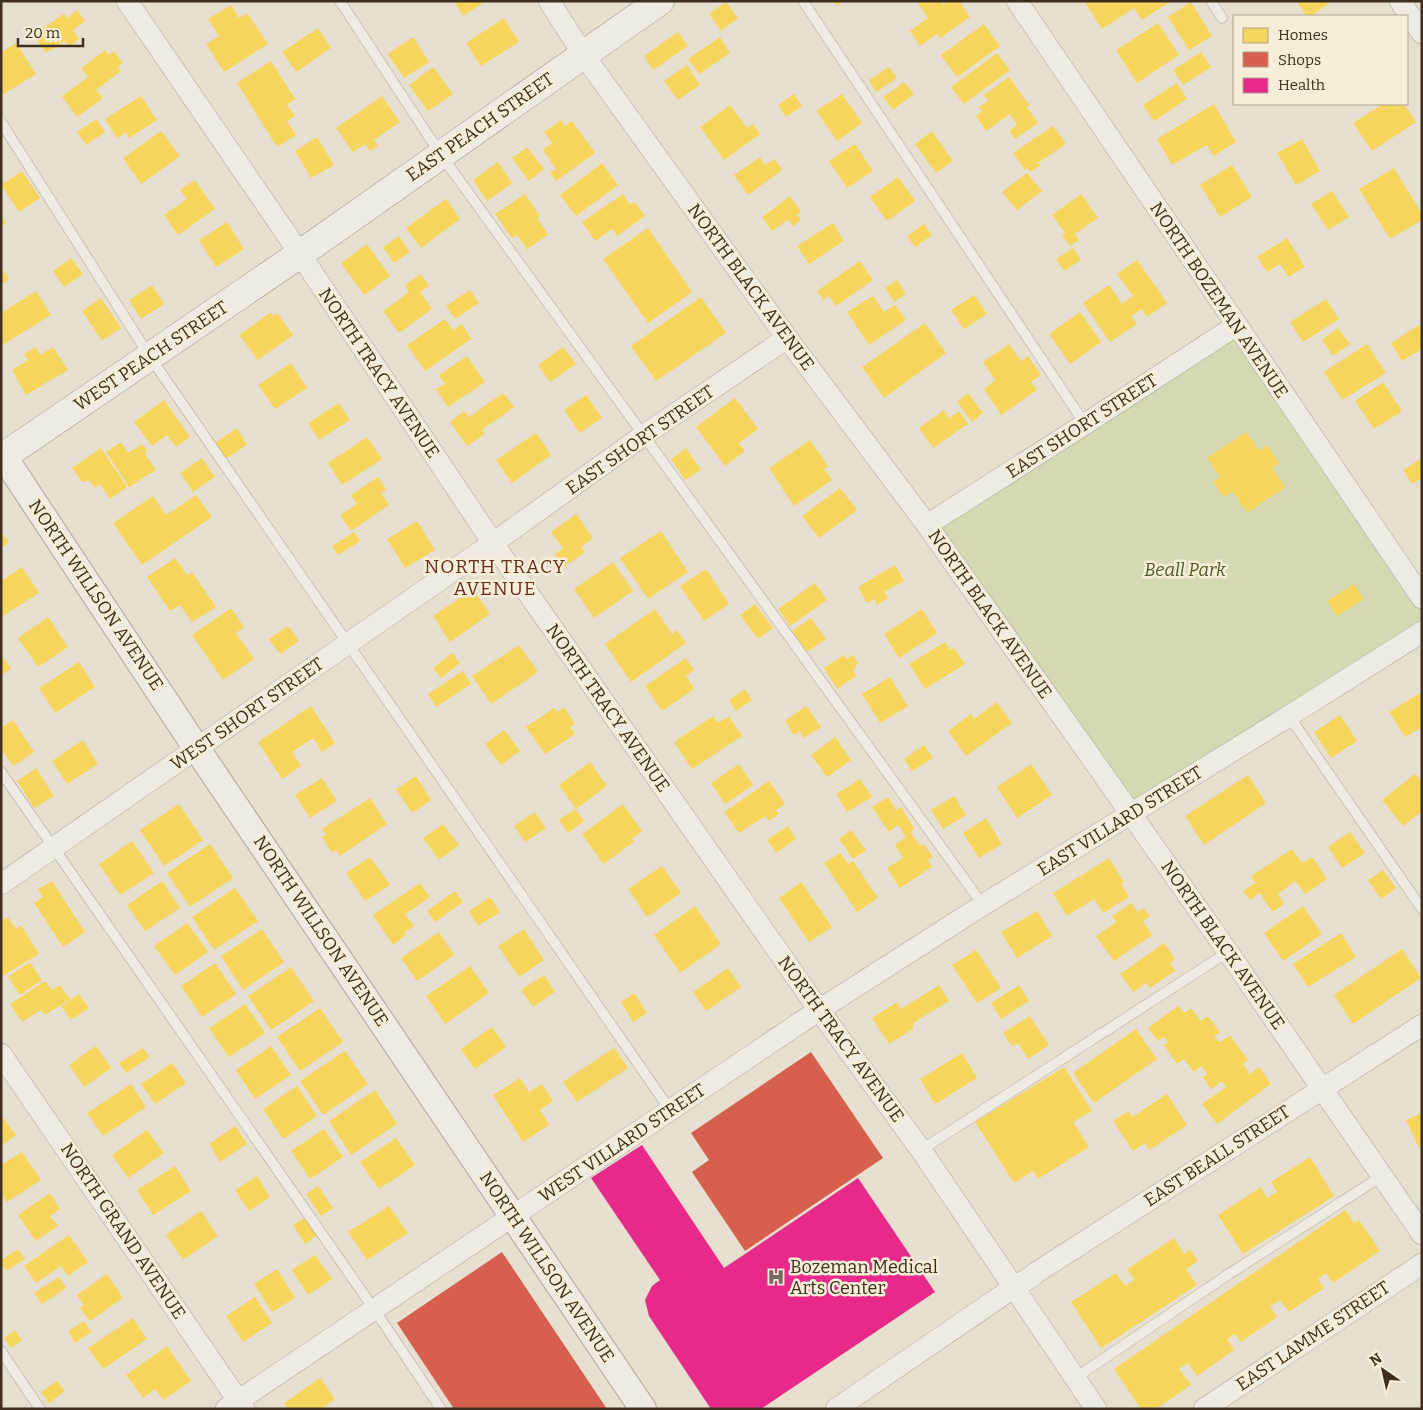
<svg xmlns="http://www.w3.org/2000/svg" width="1423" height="1410" font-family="Bitter,serif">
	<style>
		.green { fill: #d6d7b3 }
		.homes { fill: #f6d55c }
		.shops { fill: #d6604d }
		.health { fill: #e7298a }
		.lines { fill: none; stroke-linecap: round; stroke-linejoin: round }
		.service-casing { stroke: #ada599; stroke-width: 11 }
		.minor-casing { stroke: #ada599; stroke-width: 22 }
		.tertiary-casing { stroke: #ada599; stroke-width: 28 }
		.secondary-casing { stroke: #9c958a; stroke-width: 29 }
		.service { stroke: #efebe3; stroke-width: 10 }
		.minor { stroke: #efebe3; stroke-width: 21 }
		.tertiary { stroke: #efebe3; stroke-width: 26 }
		.secondary { stroke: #efebe3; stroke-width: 28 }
		.labels { text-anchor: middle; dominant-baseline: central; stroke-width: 5; stroke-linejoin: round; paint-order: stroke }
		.street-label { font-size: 18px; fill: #3d2e20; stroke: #f7eed8 }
		.park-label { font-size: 18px; font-style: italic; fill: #4d5a26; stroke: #f7eed8 }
		.poi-label { font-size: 18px; fill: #3d2e20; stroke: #f7eed8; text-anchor: start }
		.neighbourhood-label { font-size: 19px; letter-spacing: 1px; fill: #6b2e1e; stroke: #f7eed8 }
	</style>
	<rect width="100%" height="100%" fill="#e7e0d1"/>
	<path class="green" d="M1237,325L1422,598V632L1131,814L927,526Z"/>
	<path class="homes" d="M454,1H486L463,16Z
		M833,1H844L837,6Z
		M920,1H940L943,5L948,1H959L970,17L940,38L937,34L920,46L910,31L928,18L918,3Z
		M1084,1H1171L1142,20L1134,8L1102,29Z
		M1296,1H1332L1311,16H1307Z
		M726,2L738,18L721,31L709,14Z
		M1191,2L1212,36L1189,50L1168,17Z
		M231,5L239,18L247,13L268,44L224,72L206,44L219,36L208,19Z
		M77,10L85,21L73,30L79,39L69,47L65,41L46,53L33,35L64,14L67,18Z
		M504,18L519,42L481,66L466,43Z
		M1158,23L1179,55L1137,83L1116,50Z
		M984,24L1000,46L957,77L941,55Z
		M318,28L331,48L296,72L282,52Z
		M678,32L688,46L653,70L644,56Z
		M413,37L429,62L404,78L388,54Z
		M720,37L730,53L699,74L688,59Z
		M16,43L36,74L4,94L1,90V52Z
		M105,50L108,55L114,51L123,63L118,67L121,71L96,90L103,98L77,117L62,96L88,77L81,68Z
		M1201,52L1211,67L1183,85L1173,70Z
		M997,53L1010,70L964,104L951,87Z
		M271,61L295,99L287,105L295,116L287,121L296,135L277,147L237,83Z
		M687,65L700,85L678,100L664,81Z
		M433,67L453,94L428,111L409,85Z
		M889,67L897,78L876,92L869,80Z
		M1009,77L1030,106L1027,107L1038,123L1015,139L1009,131L1017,125L1010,114L986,131L976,116L982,111L979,107L988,101L984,95Z
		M904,82L914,94L893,110L883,97Z
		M1177,83L1187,99L1154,121L1143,105Z
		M794,94L802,106L786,117L778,105Z
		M842,94L862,123L837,141L816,111Z
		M141,96L157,120L129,138L126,132L117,138L105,119Z
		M382,96L400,122L374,140L378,146L370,151L365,144L353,152L336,128Z
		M1214,104L1236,142L1213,156L1207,145L1172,165L1157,139Z
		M1383,104H1404L1416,122L1372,151L1353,123Z
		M730,105L747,128L753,124L760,134L724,160L700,127Z
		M96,119L105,132L86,145L77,132Z
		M561,120L565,126L572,121L595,153L556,181L550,173L556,169L543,150L552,143L544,132Z
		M1053,126L1066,144L1038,163L1040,166L1030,172L1027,168L1025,170L1013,153Z
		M161,131L180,156L141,184L123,158Z
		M932,131L953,161L936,173L915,144Z
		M317,137L334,165L311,178L295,151Z
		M1302,139L1320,171L1296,185L1277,153Z
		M855,144L873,171L847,188L829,161Z
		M527,147L544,169L529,181L512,158Z
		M760,157L765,165L775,159L782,170L748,195L734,175Z
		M498,162L512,183L487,201L473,180Z
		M602,163L618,185L576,216L560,195Z
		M1232,165L1252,197L1220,217L1200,185Z
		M1394,168L1422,214V220L1390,239L1359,189Z
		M22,171L40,198L19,212L1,185Z
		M1027,173L1042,191L1017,210L1002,192Z
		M898,177L915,201L887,221L870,197Z
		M195,180L215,209L178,235L164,215L187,199L180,190Z
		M1332,191L1349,217L1328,230L1311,204Z
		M525,194L540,216L537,218L548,235L527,249L517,235L512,238L495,214Z
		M623,194L630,205L635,202L645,216L617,236L612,229L595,241L582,222Z
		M1081,194L1098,218L1075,234L1079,240L1070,246L1062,235L1065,233L1052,215Z
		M790,196L801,212L797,215L801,220L793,226L788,220L772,231L762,217Z
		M446,199L460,219L421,248L406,228Z
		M1,215L6,223L1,226Z
		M227,222L244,249L216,267L199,240Z
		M833,223L844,241L809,264L797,246Z
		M924,224L932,235L915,247L907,236Z
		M648,228L692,292L648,323L603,259Z
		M399,236L410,252L394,263L383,247Z
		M1287,238L1305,267L1288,277L1280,264L1267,272L1257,257Z
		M367,244L390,276L364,295L341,263Z
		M1073,248L1081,260L1064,271L1056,259Z
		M71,258L83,274L64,287L53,271Z
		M1137,260L1167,303L1147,317L1142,309L1131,316L1137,324L1110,342L1083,303L1109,285L1122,304L1133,296L1117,274Z
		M860,261L873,280L836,306L829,296L823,300L817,291Z
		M1,268L9,279L1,285Z
		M421,274L429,286L420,292L432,309L399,333L383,311L409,292L405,285Z
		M897,280L906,294L894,302L885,288Z
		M152,285L164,304L141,319L129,300Z
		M470,290L479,303L455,319L446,306Z
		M36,291L51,315L1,346V313Z
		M974,295L987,314L964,329L951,310Z
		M873,296L884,312L895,305L906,320L869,345L847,312Z
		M701,297L726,333L656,381L631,346Z
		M101,298L121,328L102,341L82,311Z
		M1326,299L1339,319L1303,342L1290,322Z
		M271,312L273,316L277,313L293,335L258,360L239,335Z
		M1080,312L1101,342L1070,364L1049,334Z
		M445,319L453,330L462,324L471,339L425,371L407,345Z
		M925,323L946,353L884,398L862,367Z
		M1419,325L1422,330V349L1402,361L1391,343Z
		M1338,328L1350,344L1333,356L1322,340Z
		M1009,344L1021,361L1028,356L1041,375L1031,382L1037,390L1001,415L984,389L995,380L983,362Z
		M1367,344L1386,373L1342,400L1324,372Z
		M36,347L40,355L53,347L68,370L26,395L12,370L28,360L24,354Z
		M563,347L576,364L550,382L538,365Z
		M467,356L485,382L448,407L436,389L445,384L439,375Z
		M291,363L307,388L275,409L258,385Z
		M1383,382L1402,411L1374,429L1355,401Z
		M503,393L514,407L482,430L485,434L467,446L450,422L464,411L469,417Z
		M968,393L983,413L972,422L957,402Z
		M586,395L602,418L580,433L564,410Z
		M735,398L758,429L739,443L745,451L725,466L696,427Z
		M164,400L190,437L176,447L167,435L152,446L134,422Z
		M339,403L350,420L319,440L308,423Z
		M944,410L949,418L959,411L968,424L933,448L919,428Z
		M237,428L247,445L225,459L215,443Z
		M1246,432L1259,451L1267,445L1279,463L1272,468L1285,487L1247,513L1232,491L1224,497L1213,482L1220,477L1207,458Z
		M536,433L551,455L512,483L496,460Z
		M367,437L382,459L342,485L328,463Z
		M810,440L828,466L824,469L832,480L794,506L769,468Z
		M121,442L128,453L142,444L147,450L145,454L156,470L129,487L106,452Z
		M101,448L127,487L110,499L100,484L95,488L89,480L83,483L72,468Z
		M686,448L701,470L685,480L671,459Z
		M202,458L215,477L193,492L180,473Z
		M1422,458V478L1412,484L1403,470Z
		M378,477L386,489L381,493L389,505L351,531L340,515L357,504L351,495Z
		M840,488L857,510L819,538L802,516Z
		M196,495L212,517L142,565L113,523L153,496L166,515Z
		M576,514L593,538L581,547L585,552L564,567L555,554L563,548L551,532Z
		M417,521L435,550L405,568L387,539Z
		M661,531L688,572L648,599L620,558Z
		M1,532L9,542L1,548Z
		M354,532L360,541L338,555L332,546Z
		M175,558L187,575L192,572L216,607L192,622L180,605L170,611L147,577Z
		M613,562L633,591L594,618L574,589Z
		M895,565L904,581L884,592L888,598L877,605L874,599L867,603L858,587Z
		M22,567L39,593L1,617V581Z
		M706,569L729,604L704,621L680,586Z
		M815,583L827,600L790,626L778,609Z
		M1354,584L1364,599L1337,616L1327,601Z
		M473,589L490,614L450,642L433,616Z
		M755,604L773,628L758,639L740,615Z
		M231,608L244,627L236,633L254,659L223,680L192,635Z
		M655,609L672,634L677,630L686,643L631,682L605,644Z
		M922,609L937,633L899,658L884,634Z
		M48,617L68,647L38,667L18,638Z
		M811,618L826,639L807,652L792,631Z
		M288,626L299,641L280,654L269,639Z
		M945,642L950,650L954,648L965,664L925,689L909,664Z
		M519,645L538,672L491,704L472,676Z
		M452,653L460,663L441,678L433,668Z
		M1,654L11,669L1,675Z
		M844,655L846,659L853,655L858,663L853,670L856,676L837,689L824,668Z
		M686,658L694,670L686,676L694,689L662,711L645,686Z
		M79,662L95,687L55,713L39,688Z
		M463,671L471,684L436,707L428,694Z
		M890,677L908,706L880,723L862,694Z
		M745,689L752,700L736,711L729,700Z
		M1422,692V727L1405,737L1389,712Z
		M997,702L1012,723L966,756L948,731L971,714L974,719Z
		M311,706L335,743L322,752L313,738L292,752L301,766L282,779L258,742Z
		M806,706L821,727L804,738L800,731L794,735L785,721Z
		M564,707L575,724L570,727L575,734L545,754L526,727L554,708L557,712Z
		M1340,715L1357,741L1331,758L1314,732Z
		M713,716L718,723L729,716L742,736L692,769L674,742Z
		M13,720L34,752L13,766L1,749V728Z
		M504,730L520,751L501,765L485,744Z
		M835,737L851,760L827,777L811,755Z
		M83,740L98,764L67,784L52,761Z
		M924,745L933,758L912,771L904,759Z
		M590,762L607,786L576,809L559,785Z
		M739,764L753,785L725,804L711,783Z
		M1031,764L1052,795L1017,818L997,787Z
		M36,768L54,796L34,808L17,781Z
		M1415,774L1422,782V811L1403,826L1382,800Z
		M1248,775L1266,803L1204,845L1185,816Z
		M416,776L431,800L412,813L396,789Z
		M322,778L337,801L310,818L295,795Z
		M860,779L872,797L847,812L836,794Z
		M769,781L785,804L776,810L779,814L769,821L765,816L739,833L724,812Z
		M954,796L966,815L943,829L931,810Z
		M888,797L896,810L901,807L914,828L911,833L920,846L924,844L933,857L928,860L932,867L900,888L887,868L903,858L895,845L906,837L898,825L889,832L872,807Z
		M370,798L387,824L340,856L336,850L332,853L322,837L326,834L322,829Z
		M179,804L203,840L164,866L140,830Z
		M623,804L642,831L632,839L634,842L603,864L582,834Z
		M575,809L584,821L568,833L559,820Z
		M535,812L546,828L525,842L514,826Z
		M986,818L1002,844L979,858L963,833Z
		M443,824L459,845L439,860L423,838Z
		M788,826L796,839L776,853L767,840Z
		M851,830L866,850L853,859L839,839Z
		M1350,832L1365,853L1342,868L1328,847Z
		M132,841L154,873L120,895L99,864Z
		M210,844L233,878L190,907L167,873Z
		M1292,849L1302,863L1312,857L1327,879L1305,894L1295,881L1278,894L1284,904L1272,912L1260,893L1250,900L1243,891L1255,883L1251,876Z
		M840,853L848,864L853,861L878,898L857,912L824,863Z
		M370,857L390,885L365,901L346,873Z
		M1109,858L1124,882L1121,884L1129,897L1103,913L1094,899L1067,916L1053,893Z
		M662,866L681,893L647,917L628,889Z
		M1383,870L1396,888L1381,899L1368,880Z
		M52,881L85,932L63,947L34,903L43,897L38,889Z
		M162,881L180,908L145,931L127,905Z
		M801,882L832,927L809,942L779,898Z
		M420,883L430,897L405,914L414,926L404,933L406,935L393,945L373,915Z
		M235,888L258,921L214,950L192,917Z
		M455,891L463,902L435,922L427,911Z
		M490,897L500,912L478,926L469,911Z
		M1131,903L1138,912L1144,908L1150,916L1143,921L1152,935L1114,961L1096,936L1116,922L1112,916Z
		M695,906L721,944L680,973L654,935Z
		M1303,906L1322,934L1283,961L1264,933Z
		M1037,911L1052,936L1017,958L1001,932Z
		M8,917L16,929L21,925L39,954L1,977V921Z
		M187,923L208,952L175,975L154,946Z
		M262,929L284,962L243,990L221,956Z
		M524,929L544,960L519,977L498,946Z
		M439,932L454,955L417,981L401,958Z
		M1341,933L1356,957L1308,987L1293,964Z
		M1164,943L1175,959L1170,963L1175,971L1150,988L1146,983L1133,992L1120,974Z
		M1402,949L1421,978L1353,1024L1334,995Z
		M976,950L1001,988L977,1003L952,965Z
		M30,962L42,980L20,995L8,977Z
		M215,963L236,994L202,1017L181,986Z
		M470,966L489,993L445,1024L426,996Z
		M291,967L314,1001L271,1030L248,996Z
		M728,968L741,987L706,1011L693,992Z
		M544,975L555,992L533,1007L521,990Z
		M45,981L52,990L60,985L70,999L45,1015L41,1010L22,1022L10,1004Z
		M939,985L949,1001L913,1023V1029L889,1044L872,1018L897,1002L901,1009Z
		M1019,985L1029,1001L1001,1019L991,1003Z
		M634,993L647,1013L633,1022L621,1002Z
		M79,994L89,1008L71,1020L61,1006Z
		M245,1004L265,1033L229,1057L209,1028Z
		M1178,1006L1184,1013L1191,1008L1201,1021L1208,1016L1220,1032L1214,1037L1221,1042L1230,1035L1248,1060L1243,1064L1250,1074L1259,1067L1271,1084L1217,1124L1202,1104L1226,1087L1222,1081L1211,1089L1203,1077L1207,1074L1201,1066L1194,1072L1184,1059L1177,1064L1164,1045L1168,1042L1164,1037L1158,1041L1148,1028Z
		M320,1008L343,1042L300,1071L277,1037Z
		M1030,1016L1049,1045L1028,1059L1018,1043L1012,1046L1003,1033Z
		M492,1027L506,1047L475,1069L461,1049Z
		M1136,1029L1157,1059L1094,1103L1073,1073Z
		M96,1046L111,1068L84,1087L69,1065Z
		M271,1046L291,1075L255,1099L236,1070Z
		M143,1048L150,1057L126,1073L119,1063Z
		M614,1048L628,1068L577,1102L563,1082Z
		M345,1051L368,1084L323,1115L300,1081Z
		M962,1053L977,1078L935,1104L920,1079Z
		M172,1063L186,1083L155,1104L141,1084Z
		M1064,1067L1092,1111L1073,1122L1089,1147L1038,1179L1033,1171L1014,1183L975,1122Z
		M520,1078L529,1092L542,1084L553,1101L540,1110L549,1125L523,1142L493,1095Z
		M131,1084L146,1107L103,1136L87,1113Z
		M297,1086L317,1116L283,1139L263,1109Z
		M375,1090L397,1124L351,1155L329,1121Z
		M1167,1094L1187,1125L1149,1150L1145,1143L1133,1151L1113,1121L1128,1111L1132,1117Z
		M1422,1113V1147L1419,1148L1406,1120Z
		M1,1115L16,1135L1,1146Z
		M235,1126L247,1144L220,1162L209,1144Z
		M324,1129L343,1157L310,1179L291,1151Z
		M147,1130L164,1153L128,1178L112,1155Z
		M396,1138L415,1165L379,1189L360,1162Z
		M22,1152L41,1180L7,1202L1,1194V1165Z
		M1310,1157L1334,1196L1243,1254L1218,1215L1261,1187L1267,1198L1277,1192L1271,1182Z
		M175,1166L191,1191L153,1215L137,1190Z
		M257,1176L270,1197L249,1211L235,1190Z
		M318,1186L333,1208L321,1216L306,1194Z
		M50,1193L60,1209L50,1216L58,1226L36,1241L18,1215Z
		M389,1206L408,1233L367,1260L348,1232Z
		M1345,1210L1354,1223L1359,1220L1380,1251L1333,1283L1326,1273L1318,1279L1324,1288L1289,1312L1280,1300L1270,1306L1277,1317L1241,1342L1235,1334L1227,1339L1234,1350L1197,1376L1188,1363L1179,1369L1191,1385L1156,1409H1141L1114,1369Z
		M201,1211L218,1236L183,1260L166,1235Z
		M307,1216L319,1234L305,1244L293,1225Z
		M69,1235L88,1262L68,1276L61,1266L36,1283L24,1266Z
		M1174,1238L1184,1254L1190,1249L1198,1261L1186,1269L1197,1285L1101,1348L1071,1302L1116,1273L1125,1286L1134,1280L1127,1269Z
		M18,1249L25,1259L6,1271L1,1262V1260Z
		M315,1255L332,1279L308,1295L292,1270Z
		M277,1269L295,1298L272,1312L254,1284Z
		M107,1274L123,1298L90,1321L80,1308L84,1305L77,1295Z
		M59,1277L66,1288L42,1304L34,1293Z
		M255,1297L272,1323L243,1342L226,1316Z
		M133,1318L147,1339L103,1369L88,1348Z
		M84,1321L91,1332L75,1343L68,1331Z
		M15,1330L22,1340L11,1348L4,1338Z
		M167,1346L191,1381L163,1400L155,1389L143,1398L126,1375Z
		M320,1378L335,1399L321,1409H288L284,1403Z
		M57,1381L65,1391L49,1403L41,1392Z"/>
	<path class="shops" d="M811,1052L883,1158L745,1251L692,1172L709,1160L691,1133Z
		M502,1252L607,1409H454L397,1323Z"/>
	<path class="health" d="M642,1145L724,1268L858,1178L935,1292L761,1409H711L649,1316L645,1300L652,1286L660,1280L591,1178Z"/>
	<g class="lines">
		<g class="service-casing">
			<path id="service" d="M340,1L441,155L983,905
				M803,1L1085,424
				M1211,1L1222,18
				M1,122L150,357L670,1110
				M1289,716L1422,909
				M1,772L374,1309L441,1409
				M921,1150L1228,952
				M1,1351L40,1409
				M1075,1378L1229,1274L1382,1176"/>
		</g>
		<g class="minor-casing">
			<path id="minor" d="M127,1L300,254L493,543L819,1010L921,1150L1096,1409
				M549,1L583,54L787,338L927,525L1131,814L1228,952L1422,1234
				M1017,1L1422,598
				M1400,1L1422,33
				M927,525L1085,424L1237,325
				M1,884L493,543L644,435L787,338
				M1,1054L244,1409
				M226,1409L819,1010L983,905L1289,716L1422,632
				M836,1409L1013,1288L1034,1275V1274L1422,1025
				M1204,1409L1422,1264"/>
		</g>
		<g class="tertiary-casing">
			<path id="tertiary" d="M4,457L197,749L643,1409"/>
		</g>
		<g class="secondary-casing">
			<path id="secondary" d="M1,458L300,254L660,1"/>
		</g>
		<use href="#service" class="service"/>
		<use href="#minor" class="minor"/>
		<use href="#tertiary" class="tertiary"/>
		<use href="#secondary" class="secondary"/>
	</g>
	<defs>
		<g id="hospital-bare" transform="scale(1.35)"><path d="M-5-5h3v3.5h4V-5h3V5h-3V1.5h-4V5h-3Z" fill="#786c5e" stroke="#f7eed8" stroke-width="2.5" paint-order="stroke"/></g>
	</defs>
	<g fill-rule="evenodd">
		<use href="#hospital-bare" x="776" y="1277"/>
	</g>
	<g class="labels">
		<g class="street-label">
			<text transform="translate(480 127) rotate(-35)">EAST PEACH STREET</text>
			<text transform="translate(751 287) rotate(54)">NORTH BLACK AVENUE</text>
			<text transform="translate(1219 300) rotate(56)">NORTH BOZEMAN AVENUE</text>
			<text transform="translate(151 356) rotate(-34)">WEST PEACH STREET</text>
			<text transform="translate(379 373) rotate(56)">NORTH TRACY AVENUE</text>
			<text transform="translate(1082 426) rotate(-33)">EAST SHORT STREET</text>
			<text transform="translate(640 440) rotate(-35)">EAST SHORT STREET</text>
			<text transform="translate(96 595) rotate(56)">NORTH WILLSON AVENUE</text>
			<text transform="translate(990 614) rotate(55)">NORTH BLACK AVENUE</text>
			<text transform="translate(608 708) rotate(55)">NORTH TRACY AVENUE</text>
			<text transform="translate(247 714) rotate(-35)">WEST SHORT STREET</text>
			<text transform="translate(1120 821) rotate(-32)">EAST VILLARD STREET</text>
			<text transform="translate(321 931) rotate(56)">NORTH WILLSON AVENUE</text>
			<text transform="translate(1223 945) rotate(55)">NORTH BLACK AVENUE</text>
			<text transform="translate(841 1039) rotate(54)">NORTH TRACY AVENUE</text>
			<text transform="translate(622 1143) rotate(-34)">WEST VILLARD STREET</text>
			<text transform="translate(1217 1156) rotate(-33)">EAST BEALL STREET</text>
			<text transform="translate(123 1231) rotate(56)">NORTH GRAND AVENUE</text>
			<text transform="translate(547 1267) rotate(56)">NORTH WILLSON AVENUE</text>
			<text transform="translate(1313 1336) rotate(-34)">EAST LAMME STREET</text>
		</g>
		<g class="park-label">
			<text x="1185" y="570">Beall Park</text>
		</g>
		<g class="poi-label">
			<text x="790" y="1267">Bozeman Medical<tspan x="790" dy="21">Arts Center</tspan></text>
		</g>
		<g class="neighbourhood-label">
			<text x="495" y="566">NORTH TRACY<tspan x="495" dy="22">AVENUE</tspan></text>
		</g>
	</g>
	<rect width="1423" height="1410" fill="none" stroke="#3d2e20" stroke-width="5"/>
	<rect x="1233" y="15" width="175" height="90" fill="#f7eed8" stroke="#ada18e"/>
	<rect x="1243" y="28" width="25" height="15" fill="#f6d55c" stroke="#ada18e"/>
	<text x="1278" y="40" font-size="15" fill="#3d2e20">Homes</text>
	<rect x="1243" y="52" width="25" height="15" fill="#d6604d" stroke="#ada18e"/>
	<text x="1278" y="65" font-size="15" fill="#3d2e20">Shops</text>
	<rect x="1243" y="78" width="25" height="15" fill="#e7298a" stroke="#ada18e"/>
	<text x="1278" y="90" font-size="15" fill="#3d2e20">Health</text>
	<g transform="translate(1383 1370) rotate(326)" stroke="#f7eed8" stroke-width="4" paint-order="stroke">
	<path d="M0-4L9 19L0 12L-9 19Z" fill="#3d2e20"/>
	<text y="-8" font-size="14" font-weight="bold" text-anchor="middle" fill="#3d2e20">N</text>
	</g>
	<path d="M18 38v8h65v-8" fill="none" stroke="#3d2e20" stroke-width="2.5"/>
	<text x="25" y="38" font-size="15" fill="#3d2e20" stroke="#f7eed8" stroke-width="4" paint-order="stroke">20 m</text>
</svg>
